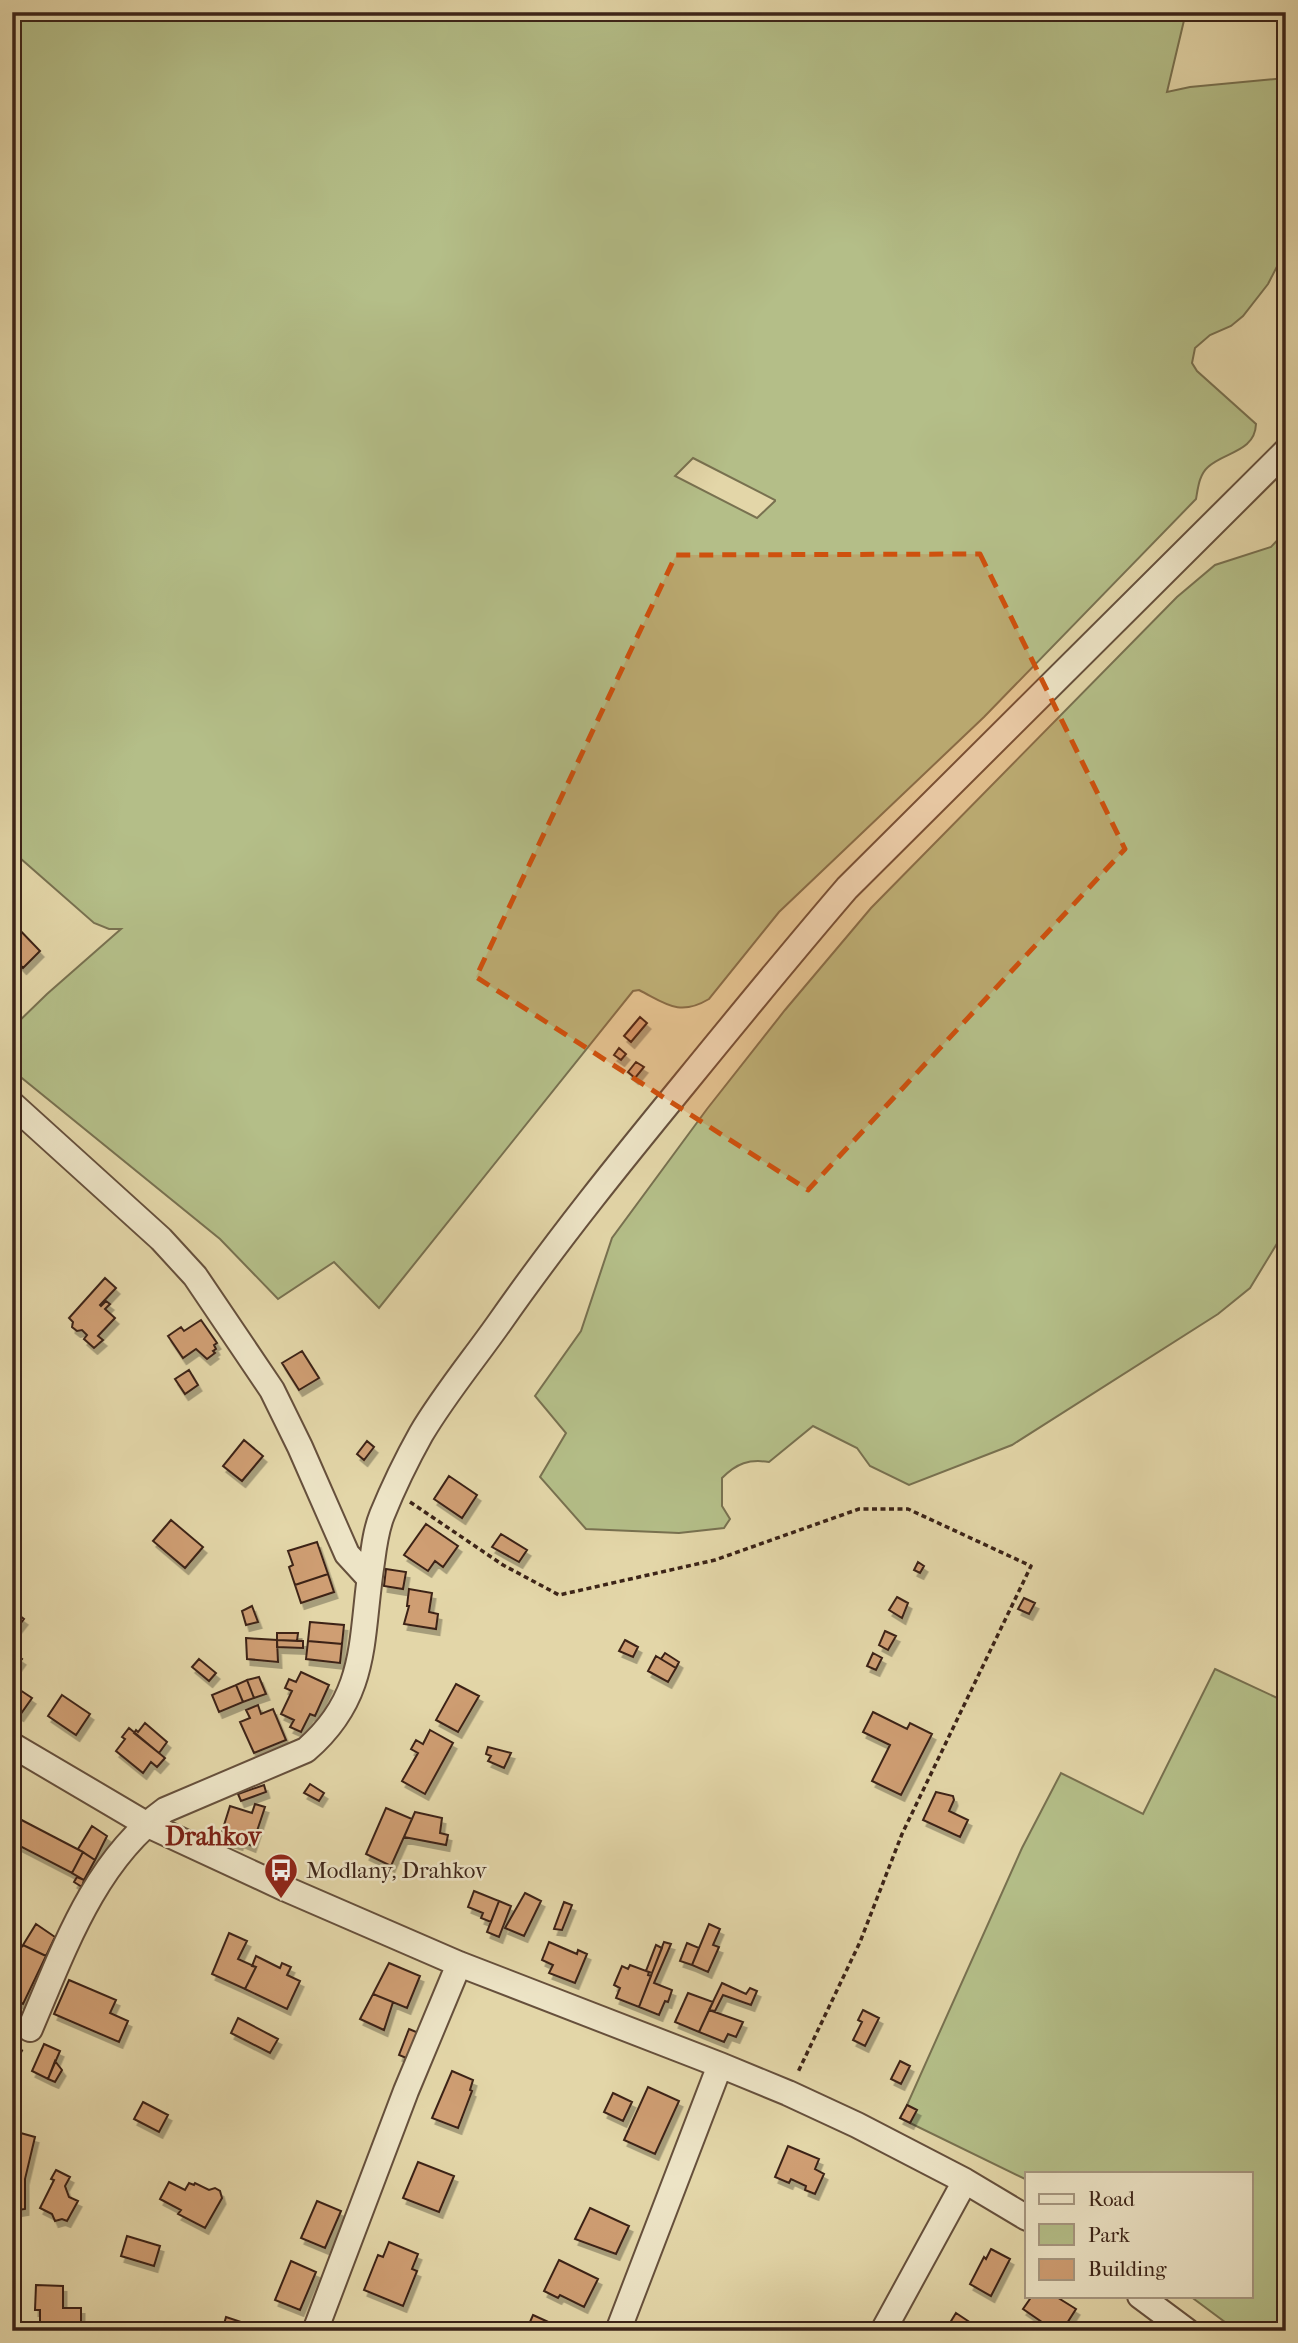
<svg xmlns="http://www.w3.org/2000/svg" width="1298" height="2343" font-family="'IM FELL French Canon',serif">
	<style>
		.green { fill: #b4be88; stroke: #787150; stroke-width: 2; fill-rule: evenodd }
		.building { fill: #cf9e73; stroke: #3c2418; stroke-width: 2; filter: url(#shadow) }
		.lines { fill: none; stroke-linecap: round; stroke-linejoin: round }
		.minor-casing { stroke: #66503c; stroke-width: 28 }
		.path { stroke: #3c2418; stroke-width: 3.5; stroke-dasharray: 5 3.5; stroke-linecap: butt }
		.minor { stroke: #ede4c6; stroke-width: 24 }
		.marked { fill: #ce510e; fill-opacity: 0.2; stroke: #ce510e; stroke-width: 5; stroke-dasharray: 14 9; stroke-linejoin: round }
		.labels { text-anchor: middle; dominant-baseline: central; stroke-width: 5; stroke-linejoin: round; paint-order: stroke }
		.poi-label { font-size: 23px; fill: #3c2418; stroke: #ede4c6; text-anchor: start }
		.quarter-label { font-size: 26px; font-weight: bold; fill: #7a1f14; stroke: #ede4c6 }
	</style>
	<defs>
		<filter id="shadow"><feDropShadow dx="3.5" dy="6" stdDeviation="0" flood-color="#0004"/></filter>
	</defs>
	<rect width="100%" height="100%" fill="#e3d6a8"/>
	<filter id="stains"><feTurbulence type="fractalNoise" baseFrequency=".00286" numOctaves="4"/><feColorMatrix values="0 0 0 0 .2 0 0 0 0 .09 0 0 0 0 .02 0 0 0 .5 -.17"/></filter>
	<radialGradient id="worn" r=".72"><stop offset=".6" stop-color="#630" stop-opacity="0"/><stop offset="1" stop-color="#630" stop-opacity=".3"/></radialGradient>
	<path class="green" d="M12,12H1186L1167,92L1190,87L1286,78V249L1268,284L1243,316L1231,326L1210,335L1195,348L1192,363L1197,371L1256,424C1255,452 1224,452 1208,467C1199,475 1198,488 1196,499L984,717L779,912L709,999C679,1017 665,1003 639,990L633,991L379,1308L334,1262L278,1299L220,1239L12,1070V1028L47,994L121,929H109L94,923L12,851ZM693,458L775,500V501L757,518L675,476Z
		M1286,531V1244L1278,1242L1250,1288L1218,1314L1012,1445L909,1485L870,1466L857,1448L813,1426L769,1462C749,1459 737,1463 722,1478V1506L730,1519L724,1528L679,1533L586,1529L540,1477L566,1433L535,1396L581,1331L612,1238L707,1109L785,1010L871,908L1177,597L1215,565L1271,547Z
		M1215,1669L1286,1702V2331H1237L1190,2296H1251V2173H1027V2180L910,2123L916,2110L907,2105L1022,1848L1061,1773L1143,1814Z"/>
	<path class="building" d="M12,922L40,951L23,968L12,956Z
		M640,1017L647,1023L631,1042L624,1036Z
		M619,1048L626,1054L621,1060L614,1055Z
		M636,1062L644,1067L635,1078L628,1072Z
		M105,1278L116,1288L100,1305L101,1306L106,1301L110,1304L105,1309L115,1318L98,1336L103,1340L94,1348L84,1339L87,1335L82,1330L77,1331L72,1327L73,1322L69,1318Z
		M201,1320L217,1343L214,1345L216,1349L213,1351L215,1353L207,1359L196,1349L183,1358L168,1336L181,1327L184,1331Z
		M302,1351L319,1378L299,1390L282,1363Z
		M189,1370L198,1385L185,1394L175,1379Z
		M244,1440L263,1456L242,1481L223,1466Z
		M367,1441L374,1447L364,1460L357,1454Z
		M449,1476L477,1495L462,1518L434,1499Z
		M171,1520L203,1547L185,1568L153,1541Z
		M426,1524L458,1546L443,1567L435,1561L428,1571L404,1555Z
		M501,1534L527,1550L519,1562L492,1547Z
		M317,1542L328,1574L295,1585L289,1567L293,1565L288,1551Z
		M918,1562L924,1566L920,1573L914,1570Z
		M386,1569L406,1572L403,1589L384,1586Z
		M328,1574L334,1592L301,1603L295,1585Z
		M409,1589L432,1593L429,1612L438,1614L436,1629L404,1624L409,1606H407Z
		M897,1597L908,1603L902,1618L889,1610Z
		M1024,1598L1035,1603L1029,1614L1018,1609Z
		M252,1606L258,1622L246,1625L242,1611Z
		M12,1610L24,1619L17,1628L12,1625Z
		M310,1622L344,1625L342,1644L308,1641Z
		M885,1631L896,1636L888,1650L879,1645Z
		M277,1633H298L297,1641L277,1640Z
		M246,1638L277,1640L278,1662L247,1659Z
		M277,1640L303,1641V1648L277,1647Z
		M625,1640L638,1647L633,1657L619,1651Z
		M308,1641L342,1644L340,1663L306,1659Z
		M12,1652L22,1659L12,1673Z
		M665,1653L679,1662L676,1668L661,1659Z
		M873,1653L882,1658L876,1670L867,1666Z
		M656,1656L676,1668L668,1682L648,1671Z
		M199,1659L216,1673L209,1681L192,1667Z
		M301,1672L329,1685L315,1716L310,1714L301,1732L290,1727L294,1720L281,1714L292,1691L285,1688L289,1679L296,1682Z
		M259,1677L266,1694L254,1698L247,1680Z
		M247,1680L254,1698L243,1702L236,1685Z
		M456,1684L479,1696L458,1732L436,1720Z
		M236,1685L243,1702L219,1712L212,1695Z
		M20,1690L32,1698L20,1715L12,1709V1702Z
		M62,1695L90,1714L76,1735L48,1716Z
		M258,1705L261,1714L273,1709L286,1740L254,1753L240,1722L250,1718L246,1710Z
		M873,1712L907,1729L910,1723L932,1734L901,1795L872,1781L890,1745L863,1732Z
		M145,1723L167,1742L159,1753L134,1733L136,1730L138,1732Z
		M129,1728L165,1758L157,1767L151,1762L143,1773L116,1751L125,1739L122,1737Z
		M430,1730L453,1743L425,1794L402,1781L418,1753L411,1749L416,1740L423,1744Z
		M488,1747L511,1753L504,1768L488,1761L491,1756L486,1754Z
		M310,1784L324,1793L319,1801L304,1793Z
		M264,1785L266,1792L241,1801L238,1794Z
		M936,1792L953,1796L954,1800L949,1811L968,1820L960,1837L923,1820Z
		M255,1804L265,1807L252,1846L240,1841L239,1844L220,1838L230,1806L252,1813Z
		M386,1808L412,1819L391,1866L366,1854Z
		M415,1812L442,1818L440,1833L448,1835L446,1845L404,1837Z
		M12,1815L83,1852L72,1873L12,1842Z
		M92,1826L107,1836L95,1860L78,1849Z
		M83,1852L95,1860L84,1880L72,1873Z
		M77,1877L84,1880L82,1887L74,1882Z
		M474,1891L499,1901L491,1922L481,1918L483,1913L468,1907Z
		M525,1893L541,1901L524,1936L505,1928Z
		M499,1901L511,1906L499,1937L487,1932Z
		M564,1902L572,1905L562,1930L554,1929Z
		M36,1924L55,1937L46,1956L23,1945Z
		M709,1924L720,1929L713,1945L719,1947L708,1972L692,1965Z
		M229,1933L247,1941L238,1959L256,1967L245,1989L212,1974Z
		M549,1942L577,1954L578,1950L587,1954L575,1983L549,1973L553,1965L542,1960Z
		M664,1942L671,1944L654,1983L672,1990L668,2002L665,2001L659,2015L639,2007Z
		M687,1943L699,1948L692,1965L680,1961Z
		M23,1945L46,1956L23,2004L12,1999V1950L14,1948L19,1951Z
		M656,1945L662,1948L652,1973L646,1971Z
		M256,1956L280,1968L282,1963L291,1967L287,1975L300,1981L287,2009L245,1989L256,1967L252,1966Z
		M389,1963L420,1976L407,2008L373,1994Z
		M630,1965L649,1972L648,1975L651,1976L639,2007L616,1998L620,1988L614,1985L622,1966L628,1969Z
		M69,1980L116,2000L110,2013L128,2021L119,2042L54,2014Z
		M722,1983L746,1994L750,1988L757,1991L751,2005L723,1995L715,2011L709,2010Z
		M688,1993L713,2002L699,2032L675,2022Z
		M373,1994L393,2002L384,2030L360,2019Z
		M709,2010L743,2022L736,2037L728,2034L724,2042L699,2032Z
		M863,2010L879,2018L865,2046L853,2040L862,2022L858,2020Z
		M238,2018L278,2039L270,2053L231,2033Z
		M409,2029L421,2034L411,2060L399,2055Z
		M44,2044L60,2051L48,2079L32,2071Z
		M55,2061L62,2070L55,2082L48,2079Z
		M900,2061L910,2066L901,2084L891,2079Z
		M452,2071L473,2080L470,2090L472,2091L458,2128L432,2118Z
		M648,2087L679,2101L655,2154L624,2140Z
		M613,2093L632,2102L623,2121L604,2112Z
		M143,2102L168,2115L159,2132L134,2119Z
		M907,2105L917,2110L910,2123L900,2118Z
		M17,2132L35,2137L25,2179V2209L12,2211V2152Z
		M788,2146L819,2159L815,2169L824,2174L815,2194L805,2190L806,2186L791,2179L789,2183L775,2177Z
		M418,2162L454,2176L439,2212L403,2198Z
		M56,2170L70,2177L65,2186L69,2197L78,2201L67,2221L62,2219L55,2221L52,2214L40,2208L54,2180L51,2179Z
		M169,2182L185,2190L189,2183L194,2185L195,2183L209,2190L215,2188L220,2191L222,2198L205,2228L178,2214L181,2210L160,2199Z
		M317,2201L341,2211L325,2248L301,2238Z
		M590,2208L629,2226L616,2254L575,2239Z
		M127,2236L160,2246L154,2266L121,2256Z
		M389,2242L418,2254L412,2269L417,2271L403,2306L364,2290L378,2255L383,2257Z
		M991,2249L1010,2259L991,2296L970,2284L984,2257L986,2259Z
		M559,2260L598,2279L584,2307L560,2295L558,2298L544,2291Z
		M291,2261L316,2272L300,2310L275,2300Z
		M36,2285L63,2286V2308H81V2330L40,2329V2310H35Z
		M1032,2296H1055L1076,2309L1062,2331H1055L1023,2309Z
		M956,2313L983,2331H945Z
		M533,2315L568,2331H526Z
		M226,2317L265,2330L222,2331Z"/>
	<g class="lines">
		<g class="minor-casing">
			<path id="minor" d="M12,1104L161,1239L195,1276L272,1390L300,1447L347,1554L369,1578
				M12,1745L146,1824L286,1889L459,1964L720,2065L788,2093L857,2125L965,2181L1027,2218
				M30,2029C63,1952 94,1861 165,1810L306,1750C370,1695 360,1636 372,1562C374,1546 376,1530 382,1515C393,1488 407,1459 421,1434C444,1395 474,1359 500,1322C558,1239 621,1161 685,1083C738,1018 792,952 847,888L1286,451
				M1140,2296L1187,2331
				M315,2331L406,2091L459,1964
				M618,2331L720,2065
				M883,2331L965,2181"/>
		</g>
		<path class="path" d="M410,1502L503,1565L559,1595L715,1560L859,1509H908L1031,1566L902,1834L860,1942L798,2072
			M12,2069L22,2049"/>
		<use href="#minor" class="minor"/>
	</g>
	<path class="marked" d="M980,554L1125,849L808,1190L476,977L676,555Z"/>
	<defs>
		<g id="bus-pin" transform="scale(1.75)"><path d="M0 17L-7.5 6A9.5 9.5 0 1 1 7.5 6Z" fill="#8f2418" stroke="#ede4c6"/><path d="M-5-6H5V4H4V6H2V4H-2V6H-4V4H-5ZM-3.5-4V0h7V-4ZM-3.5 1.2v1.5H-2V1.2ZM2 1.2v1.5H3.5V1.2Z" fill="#fff"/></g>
	</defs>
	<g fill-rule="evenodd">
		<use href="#bus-pin" x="281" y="1870"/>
	</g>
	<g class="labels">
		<g class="poi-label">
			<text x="306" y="1870">Modlany, Drahkov</text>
		</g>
		<g class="quarter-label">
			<text x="213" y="1836">Drahkov</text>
		</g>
	</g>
	<rect width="1298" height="2343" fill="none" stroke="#e3d6a8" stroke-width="42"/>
	<rect x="14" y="14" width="1270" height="2315" fill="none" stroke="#3c2418" stroke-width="3.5"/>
	<rect x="21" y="21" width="1256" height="2301" fill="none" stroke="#3c2418" stroke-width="2"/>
	<rect x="1025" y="2172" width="228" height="126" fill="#ede4c6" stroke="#a69780" stroke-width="2"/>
	<rect x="1039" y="2194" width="35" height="10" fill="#ede4c6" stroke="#a69780" stroke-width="2"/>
	<text x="1088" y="2206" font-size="21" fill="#3c2418">Road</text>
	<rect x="1039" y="2224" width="35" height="21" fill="#b4be88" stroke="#a69780" stroke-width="2"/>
	<text x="1088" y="2242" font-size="21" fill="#3c2418">Park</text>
	<rect x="1039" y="2259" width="35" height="21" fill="#cf9e73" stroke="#a69780" stroke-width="2"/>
	<text x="1088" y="2276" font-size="21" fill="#3c2418">Building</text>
	<rect width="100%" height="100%" filter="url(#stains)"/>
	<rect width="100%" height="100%" fill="url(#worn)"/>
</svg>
